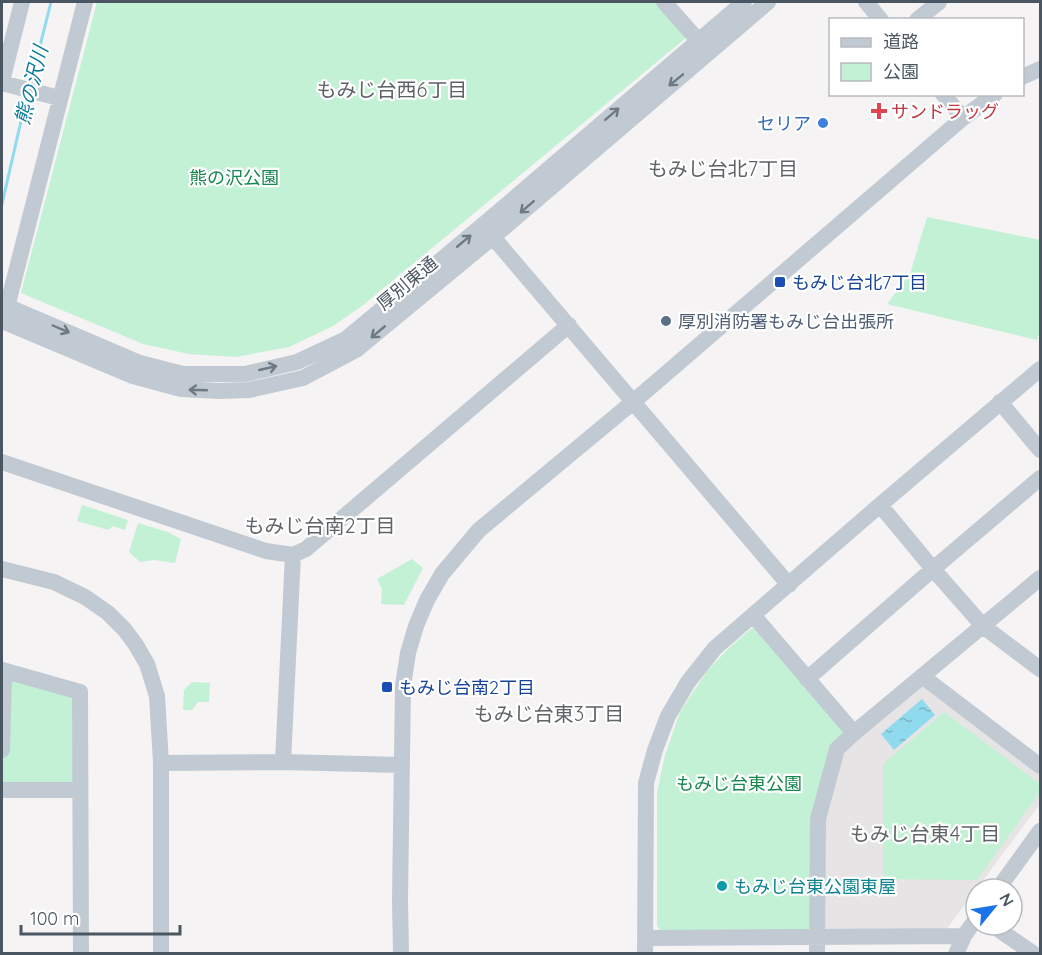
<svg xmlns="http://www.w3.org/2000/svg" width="1042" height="955" font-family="Quicksand,'Noto Sans JP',sans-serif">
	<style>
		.education { fill: #e6e4e5 }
		.park { fill: #c3f1d5 }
		.water { fill: url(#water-ripples) }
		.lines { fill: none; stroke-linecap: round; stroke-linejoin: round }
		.stream { stroke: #90daee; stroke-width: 3 }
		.minor { stroke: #c1cad2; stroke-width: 16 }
		.oneway { stroke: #6e7983 }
		.health-dot { fill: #e0444e; stroke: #fff; stroke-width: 2 }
		.shop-dot { fill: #3f7fe0; stroke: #fff; stroke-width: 2 }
		.transit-dot { fill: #1a4fb4; stroke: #fff; stroke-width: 2 }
		.service-dot { fill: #5c6f8a; stroke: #fff; stroke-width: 2 }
		.culture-dot { fill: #0f9aa8; stroke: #fff; stroke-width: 2 }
		.labels { text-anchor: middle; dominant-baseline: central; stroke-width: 4.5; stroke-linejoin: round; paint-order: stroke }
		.health-label { font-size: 18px; fill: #be3a42; stroke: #fff; text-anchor: start }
		.shop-label { font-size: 18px; fill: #366cbe; stroke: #fff; text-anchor: end }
		.park-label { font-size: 18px; fill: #17864f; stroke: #fff }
		.transit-label { font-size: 18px; fill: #164399; stroke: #fff; text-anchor: start }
		.street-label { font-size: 18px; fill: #4a5661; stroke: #fff }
		.service-label { font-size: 18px; fill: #4e5e75; stroke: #fff; text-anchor: start }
		.culture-label { font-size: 18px; fill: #0d838f; stroke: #fff; text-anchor: start }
		.water-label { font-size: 20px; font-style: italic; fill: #0c7c9b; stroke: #fff }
		.neighbourhood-label { font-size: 20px; fill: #5f6368; stroke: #fff }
	</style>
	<defs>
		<pattern id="water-ripples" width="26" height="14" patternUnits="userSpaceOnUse" patternTransform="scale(1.5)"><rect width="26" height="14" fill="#90daee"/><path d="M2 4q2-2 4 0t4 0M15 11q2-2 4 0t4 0" fill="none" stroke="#78b4c4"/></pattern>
	</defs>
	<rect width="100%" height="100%" fill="#f5f3f3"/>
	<path class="education" d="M919,686H924L1040,774V804L946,930H827L824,926V818L842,753Z"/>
	<path class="park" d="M97,2H657L687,37L362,306L333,326L289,347L236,357L189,354L143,344L21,293Z
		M927,217L1040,240V330L1037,340L887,304L910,274Z
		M82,505L128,520L125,530L113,526L108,530L77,521Z
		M138,523L168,532L181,539L175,563L154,560L140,562L129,552Z
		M412,559L423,568L404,605L381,604L382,589L377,579Z
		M752,628L757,629L843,730L842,735L831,746L811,927L807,930H660L657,926V792L665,755L680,712L707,671L728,649Z
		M4,671L80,692V790H2Z
		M192,682L210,683L209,702H198L192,710H183L184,690Z
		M944,712L1040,784V792L977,880L883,879V764Z"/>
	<path class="water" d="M922,699L935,715L894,750L881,734Z"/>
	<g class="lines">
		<path class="stream" d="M30,86L51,2
			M2,204L27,95"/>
		<path class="minor" d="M664,2L705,48
			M866,2L881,20
			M917,20L939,2
			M1022,77L1040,69
			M2,81L22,2
			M2,83L59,98
			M943,94L963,118
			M486,229L789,585
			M2,304L140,363L183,374H245L297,362L346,339L483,225L744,2
			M5,315L85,2
			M2,321L133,376L181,389L219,391L249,390L303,378L356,350L493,237L768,2
			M1000,402L1040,450
			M2,462L266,551L293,555L306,549L569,325
			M880,505L933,569L983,626L1040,669
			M2,569L54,582L85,597L108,613L125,630L136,645L147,664L157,696L161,763V954
			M753,615L854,733
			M2,670L80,692L81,954
			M922,676L1040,766
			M807,679L933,569L1040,478
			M2,750L4,671
			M283,762L293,555
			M161,763L283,762L402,765
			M2,790H80
			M998,889L1040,831
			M992,925L1034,954
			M645,938L964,936
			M401,954L400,899L403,686L408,653L416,626L427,600L442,574L479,530L633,402L963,118L995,94
			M645,954L646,783L655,750L668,716L688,682L715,648L880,505L1040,369
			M817,954L818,819L837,749L854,733L1040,578
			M956,954L964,936L976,919"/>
	</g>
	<defs><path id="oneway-shaft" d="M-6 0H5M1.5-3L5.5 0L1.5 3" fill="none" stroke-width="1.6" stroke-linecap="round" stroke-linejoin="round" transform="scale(1.5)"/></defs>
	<g class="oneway">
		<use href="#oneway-shaft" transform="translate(676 80) rotate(141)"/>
		<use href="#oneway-shaft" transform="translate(612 114) rotate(-41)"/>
		<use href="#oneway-shaft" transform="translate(527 207) rotate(139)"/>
		<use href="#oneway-shaft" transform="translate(464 241) rotate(-40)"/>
		<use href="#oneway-shaft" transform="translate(61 329) rotate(23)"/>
		<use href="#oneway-shaft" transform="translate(378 332) rotate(140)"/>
		<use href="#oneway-shaft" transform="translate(268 368) rotate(-13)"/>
		<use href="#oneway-shaft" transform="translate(198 390) rotate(-178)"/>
	</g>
	<path class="health-dot" d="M876 102h6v6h6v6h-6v6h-6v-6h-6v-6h6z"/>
	<circle class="shop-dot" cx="823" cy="123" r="6"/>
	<g class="transit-dot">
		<rect x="774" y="276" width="12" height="12" rx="3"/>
		<rect x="381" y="681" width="12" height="12" rx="3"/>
	</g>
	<circle class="service-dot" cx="666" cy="321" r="6"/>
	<circle class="culture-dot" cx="722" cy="886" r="6"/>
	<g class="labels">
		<g class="health-label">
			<text x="891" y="111">サンドラッグ</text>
		</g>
		<g class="shop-label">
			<text x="811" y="123">セリア</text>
		</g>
		<g class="park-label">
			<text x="234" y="177">熊の沢公園</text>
			<text x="739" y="783">もみじ台東公園</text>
		</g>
		<g class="transit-label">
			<text x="792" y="282">もみじ台北7丁目</text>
			<text x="399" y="687">もみじ台南2丁目</text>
		</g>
		<g class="street-label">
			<text transform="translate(407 283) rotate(-40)">厚別東通</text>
		</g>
		<g class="service-label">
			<text x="678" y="321">厚別消防署もみじ台出張所</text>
		</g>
		<g class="culture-label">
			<text x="734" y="886">もみじ台東公園東屋</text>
		</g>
		<g class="water-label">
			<text transform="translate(31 85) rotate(-76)">熊の沢川</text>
		</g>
		<g class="neighbourhood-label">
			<text x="392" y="89">もみじ台西6丁目</text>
			<text x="723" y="168">もみじ台北7丁目</text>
			<text x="320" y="525">もみじ台南2丁目</text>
			<text x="549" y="713">もみじ台東3丁目</text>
			<text x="925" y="833">もみじ台東4丁目</text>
		</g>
	</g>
	<rect width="1042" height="955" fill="none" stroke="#4a5661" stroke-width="6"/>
	<rect x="829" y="18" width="195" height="78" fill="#ffffff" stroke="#b7bbc0" stroke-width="1.5"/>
	<rect x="841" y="38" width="30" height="9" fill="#c1cad2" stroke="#b7bbc0" stroke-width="1.5"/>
	<text x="883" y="48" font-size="18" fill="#4a5661">道路</text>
	<rect x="841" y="63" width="30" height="18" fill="#c3f1d5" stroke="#b7bbc0" stroke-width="1.5"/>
	<text x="883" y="78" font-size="18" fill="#4a5661">公園</text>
	<g transform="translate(994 907) rotate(60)"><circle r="28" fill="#ffffff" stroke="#b7bbc0" stroke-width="1.5"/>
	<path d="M0-4.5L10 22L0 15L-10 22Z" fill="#1a73e8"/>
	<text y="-9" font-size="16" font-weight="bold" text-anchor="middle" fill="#4a5661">N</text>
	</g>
	<path d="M21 925v9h159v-9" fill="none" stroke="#4a5661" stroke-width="3"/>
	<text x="30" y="925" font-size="18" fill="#4a5661" stroke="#ffffff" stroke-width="4.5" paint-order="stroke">100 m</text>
</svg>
